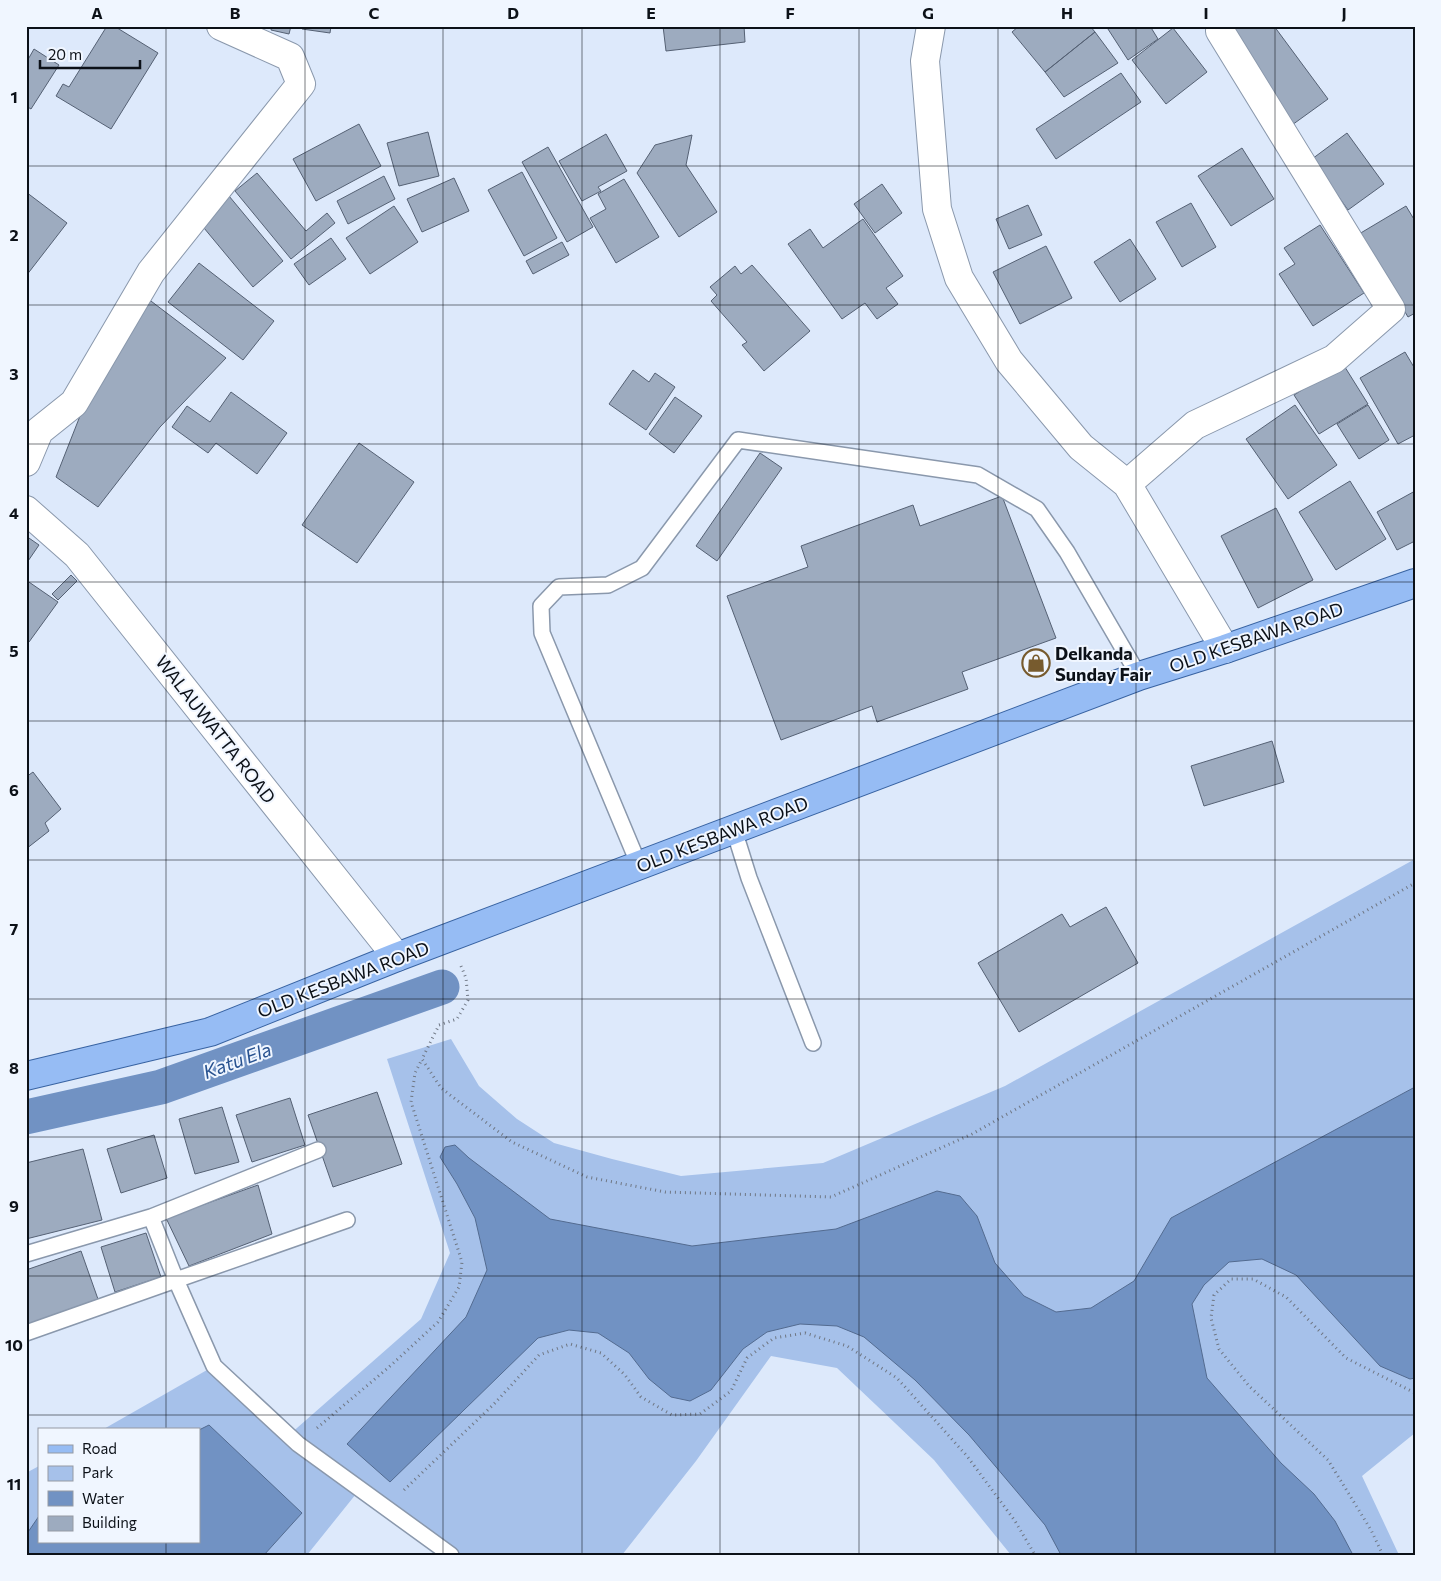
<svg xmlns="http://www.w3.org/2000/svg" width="1441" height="1581" font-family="Commissioner,sans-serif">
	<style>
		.green { fill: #a6c1ea }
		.water { fill: #7192c3; stroke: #536b90 }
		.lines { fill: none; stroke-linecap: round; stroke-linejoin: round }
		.canal { stroke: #7192c3; stroke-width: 35 }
		.building { fill: #9dabbf; stroke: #556174 }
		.lane-casing { stroke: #8a98ac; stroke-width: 18 }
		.street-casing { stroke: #8a98ac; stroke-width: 30 }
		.primary-casing { stroke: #3863a2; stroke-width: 30 }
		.path { stroke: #6f7784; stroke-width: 3; stroke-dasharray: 1 4; stroke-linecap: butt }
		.lane { stroke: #fff; stroke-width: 15 }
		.street { stroke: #fff; stroke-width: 28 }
		.primary { stroke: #96bcf4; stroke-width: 28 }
		.grid { fill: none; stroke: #0c1118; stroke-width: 1; stroke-opacity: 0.55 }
		.labels { text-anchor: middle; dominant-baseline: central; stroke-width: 4; stroke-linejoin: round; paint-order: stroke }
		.street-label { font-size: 18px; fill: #0c1118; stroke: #f0f6ff }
		.poi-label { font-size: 18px; font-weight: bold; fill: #0c1118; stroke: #f0f6ff; text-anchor: start }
		.water-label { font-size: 19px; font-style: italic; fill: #285290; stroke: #f0f6ff }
		.neatline { fill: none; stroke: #0c1118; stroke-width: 2 }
		.grid-label { font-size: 16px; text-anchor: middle; font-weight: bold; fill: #0c1118 }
	</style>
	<rect width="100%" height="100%" fill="#dde9fb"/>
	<path class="green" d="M1415,859V1433L1362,1476L1399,1555H1011L934,1460L837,1368L771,1356L696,1461L622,1555H451L360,1489L307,1555H26V1473L39,1466V1542H199V1430H102L214,1366L289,1435L421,1319L450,1253L387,1059L451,1039L479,1086L517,1119L554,1143L612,1159L681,1176L823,1163L1005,1086Z"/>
	<path class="water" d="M1415,1087V1378L1410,1379L1380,1366L1296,1275L1262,1259L1229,1262L1204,1285L1192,1304L1207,1378L1281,1463L1314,1494L1335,1521L1353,1555H1061L1045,1525L969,1435L915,1380L864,1337L837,1326L800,1324L767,1332L743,1349L711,1390L690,1401L671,1397L649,1379L629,1353L598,1333L569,1330L538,1338L390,1482L347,1444L466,1317L487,1270L475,1218L457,1184L440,1157L445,1147L455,1145L469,1158L550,1219L692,1246L836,1229L937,1191L960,1196L977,1216L995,1263L1024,1296L1056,1312L1091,1308L1134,1281L1171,1218Z
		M209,1425L302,1513L264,1555H26V1535L39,1516V1542H199V1430Z"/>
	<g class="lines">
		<path class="canal" d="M26,1117L161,1087L442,987"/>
	</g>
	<path class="building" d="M107,26H114L158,53L111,129L56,96L63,84L69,87Z
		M272,26H291L289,34L271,30Z
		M302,26H331L330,33L302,29Z
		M663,26H744L745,42L666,51Z
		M1019,26H1090L1095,32L1045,72L1012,32Z
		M1106,26H1150L1158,39L1128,60Z
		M1230,26H1274L1328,99L1292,125Z
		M1173,28L1207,72L1166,104L1132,60Z
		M1095,32L1118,63L1064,97L1045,72Z
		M34,49L59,65L31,109L26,106V63Z
		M1121,73L1141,102L1056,159L1036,129Z
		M359,124L381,166L316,201L293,159Z
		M428,132L439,176L399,186L387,143Z
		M1347,133L1384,184L1348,210L1312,159Z
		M606,134L627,171L598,187L601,191L582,201L559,161Z
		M692,135L686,165L717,212L679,237L637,173L655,145Z
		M548,147L593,227L567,242L522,162Z
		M1242,148L1274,199L1231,226L1198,176Z
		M522,172L557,238L524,256L488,190Z
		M257,173L306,231L327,213L335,223L291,259L235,191Z
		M384,176L395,199L348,224L337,201Z
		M454,178L469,211L422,232L407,199Z
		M624,179L659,237L616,263L590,218L606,209L598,194Z
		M882,184L902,213L875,233L854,204Z
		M26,192L67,223L26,276Z
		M229,196L283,261L253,287L199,222Z
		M1191,203L1216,247L1182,267L1156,222Z
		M1028,205L1042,235L1009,249L996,219Z
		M394,206L418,242L370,274L346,238Z
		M1406,206L1415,221V313L1408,317L1359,234Z
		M863,219L903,276L886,288L898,304L877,319L865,303L842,319L788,244L810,229L823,248Z
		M1320,225L1364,293L1313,326L1279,274L1295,264L1284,248Z
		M331,238L346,259L309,285L294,264Z
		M1130,239L1156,279L1120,302L1094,262Z
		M562,242L569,255L533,274L526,261Z
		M1046,246L1072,298L1020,324L993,272Z
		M199,263L274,321L243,360L168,302Z
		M752,265L810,331L764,371L742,345L747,342L711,301L717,295L710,287L735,266L741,274Z
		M143,295L226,358L160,427L98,507L56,477L93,383Z
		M1405,352L1415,369V435L1398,444L1360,378Z
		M1343,364L1368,404L1319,434L1294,395Z
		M633,370L649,382L655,373L675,387L646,430L609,404Z
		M231,392L287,433L257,474L216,443L208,453L172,427L187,406L210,422Z
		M675,397L702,416L674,453L649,434Z
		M1295,405L1337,465L1288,499L1246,439Z
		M1368,405L1389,440L1359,459L1337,424Z
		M359,443L414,482L357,563L302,525Z
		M760,453L782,468L717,561L696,546Z
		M1350,481L1386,539L1336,570L1299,512Z
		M1415,491V541L1397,550L1377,512Z
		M1002,496L1056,638L962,672L968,689L877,722L872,706L781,740L727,596L808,567L801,546L913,505L920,526Z
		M1276,508L1313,580L1258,608L1221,536Z
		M26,536L39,545L26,564Z
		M71,575L77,581L58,600L52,594Z
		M26,580L58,602L29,642L26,640Z
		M1272,741L1284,782L1204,806L1191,766Z
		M33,772L61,809L45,823L49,831L26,849V777Z
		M1106,907L1138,963L1019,1032L978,963L1062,914L1070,927Z
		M377,1092L402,1164L333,1187L308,1115Z
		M290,1098L305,1145L252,1162L236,1115Z
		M222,1107L239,1162L195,1174L179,1119Z
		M154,1135L167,1178L121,1193L107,1149Z
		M83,1149L102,1220L26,1239V1163Z
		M258,1185L272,1234L189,1266L166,1218Z
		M146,1233L161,1277L115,1292L101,1247Z
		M81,1251L99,1302L28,1326L26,1321V1270Z"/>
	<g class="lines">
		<g class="lane-casing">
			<path id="lane" d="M734,830L749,878L813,1043
				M639,865L542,633L541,606L559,587L608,585L642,568L738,440L978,475L1037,509L1067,552L1139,676
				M151,1217L318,1150
				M26,1254L151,1217L176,1280L347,1220
				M26,1333L176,1280L214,1366L298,1444L451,1555"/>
		</g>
		<g class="street-casing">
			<path id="street" d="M931,26L925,61L937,209L959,278L1009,361L1081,447L1127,484L1225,649
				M26,462L39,431L74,403L151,272L301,84L290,57L221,26
				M1127,484L1195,425L1334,359L1391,309L1220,31
				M26,510L77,555L397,957"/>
		</g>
		<g class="primary-casing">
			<path id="primary" d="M26,1076L210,1032L397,957L1139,676L1225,649L1415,583"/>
		</g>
		<path class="path" d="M461,966L466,978L468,1000L457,1019L439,1025L422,1059L441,1088L512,1142L587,1177L665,1192L831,1197L972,1134L1415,883
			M317,1428L389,1367L438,1322L459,1287L462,1262L411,1102L415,1073L422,1059
			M404,1490L494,1404L539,1355L570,1344L601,1353L625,1375L641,1397L672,1415L700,1414L731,1391L747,1358L774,1338L805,1333L847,1346L897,1378L967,1456L1015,1521L1035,1555
			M1383,1555L1371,1530L1328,1460L1249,1386L1219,1349L1211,1318L1214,1295L1231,1279H1253L1286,1297L1346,1358L1415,1393"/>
		<use href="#lane" class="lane"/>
		<use href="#street" class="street"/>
		<use href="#primary" class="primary"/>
	</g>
	<path class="grid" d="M166,26V1430M305,26V1555M443,26V1555M582,26V1555M720,26V1555M859,26V1555M998,26V1555M1136,26V1555M1275,26V1555M26,166H1415M26,305H1415M26,444H1415M26,582H1415M26,721H1415M26,860H1415M26,999H1415M26,1137H1415M26,1276H1415M26,1415H1415M166,1542V1555"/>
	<defs>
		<g id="shop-ring" transform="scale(1.4375)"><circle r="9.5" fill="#f0f6ff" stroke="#775b2e" stroke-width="1.5"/><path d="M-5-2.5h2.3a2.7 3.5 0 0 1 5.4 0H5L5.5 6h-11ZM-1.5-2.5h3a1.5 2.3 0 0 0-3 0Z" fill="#775b2e"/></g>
	</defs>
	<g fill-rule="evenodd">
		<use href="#shop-ring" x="1036" y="663"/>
	</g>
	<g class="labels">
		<g class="street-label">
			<text transform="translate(1256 637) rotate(-19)">OLD KESBAWA ROAD</text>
			<text transform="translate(216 729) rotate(52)">WALAUWATTA ROAD</text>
			<text transform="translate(722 834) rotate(-21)">OLD KESBAWA ROAD</text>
			<text transform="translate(343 979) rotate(-21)">OLD KESBAWA ROAD</text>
		</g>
		<g class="poi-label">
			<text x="1055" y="653">Delkanda<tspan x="1055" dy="21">Sunday Fair</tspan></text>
		</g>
		<g class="water-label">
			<text transform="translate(237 1060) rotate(-20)">Katu Ela</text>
		</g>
	</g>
	<rect width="1441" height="1581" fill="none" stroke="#f0f6ff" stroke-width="55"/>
	<rect x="38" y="1428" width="162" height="115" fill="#f0f6ff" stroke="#959aa3"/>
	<rect x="48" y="1445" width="25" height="8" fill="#96bcf4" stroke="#959aa3"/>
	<text x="82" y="1454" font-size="15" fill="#0c1118">Road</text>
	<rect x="48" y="1466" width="25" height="15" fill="#a6c1ea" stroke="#959aa3"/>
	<text x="82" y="1478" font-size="15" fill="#0c1118">Park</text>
	<rect x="48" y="1491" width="25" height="15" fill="#7192c3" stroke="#959aa3"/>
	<text x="82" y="1504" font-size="15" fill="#0c1118">Water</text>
	<rect x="48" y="1516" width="25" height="15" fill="#9dabbf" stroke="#959aa3"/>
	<text x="82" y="1528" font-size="15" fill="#0c1118">Building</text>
	<path d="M40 60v8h100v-8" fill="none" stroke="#0c1118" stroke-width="2.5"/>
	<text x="48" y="60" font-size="15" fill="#0c1118" stroke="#f0f6ff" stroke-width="4" paint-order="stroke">20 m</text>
	<rect x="28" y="28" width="1386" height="1526" class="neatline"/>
	<g class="grid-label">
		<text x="97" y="19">A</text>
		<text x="235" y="19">B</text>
		<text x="374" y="19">C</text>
		<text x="513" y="19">D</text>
		<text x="651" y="19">E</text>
		<text x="790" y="19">F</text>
		<text x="928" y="19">G</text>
		<text x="1067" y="19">H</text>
		<text x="1206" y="19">I</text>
		<text x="1344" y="19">J</text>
		<text x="14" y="103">1</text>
		<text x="14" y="241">2</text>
		<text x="14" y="380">3</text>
		<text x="14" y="519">4</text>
		<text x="14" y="657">5</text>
		<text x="14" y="796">6</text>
		<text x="14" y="935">7</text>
		<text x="14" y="1074">8</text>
		<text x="14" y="1212">9</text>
		<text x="14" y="1351">10</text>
		<text x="14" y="1490">11</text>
	</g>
</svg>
